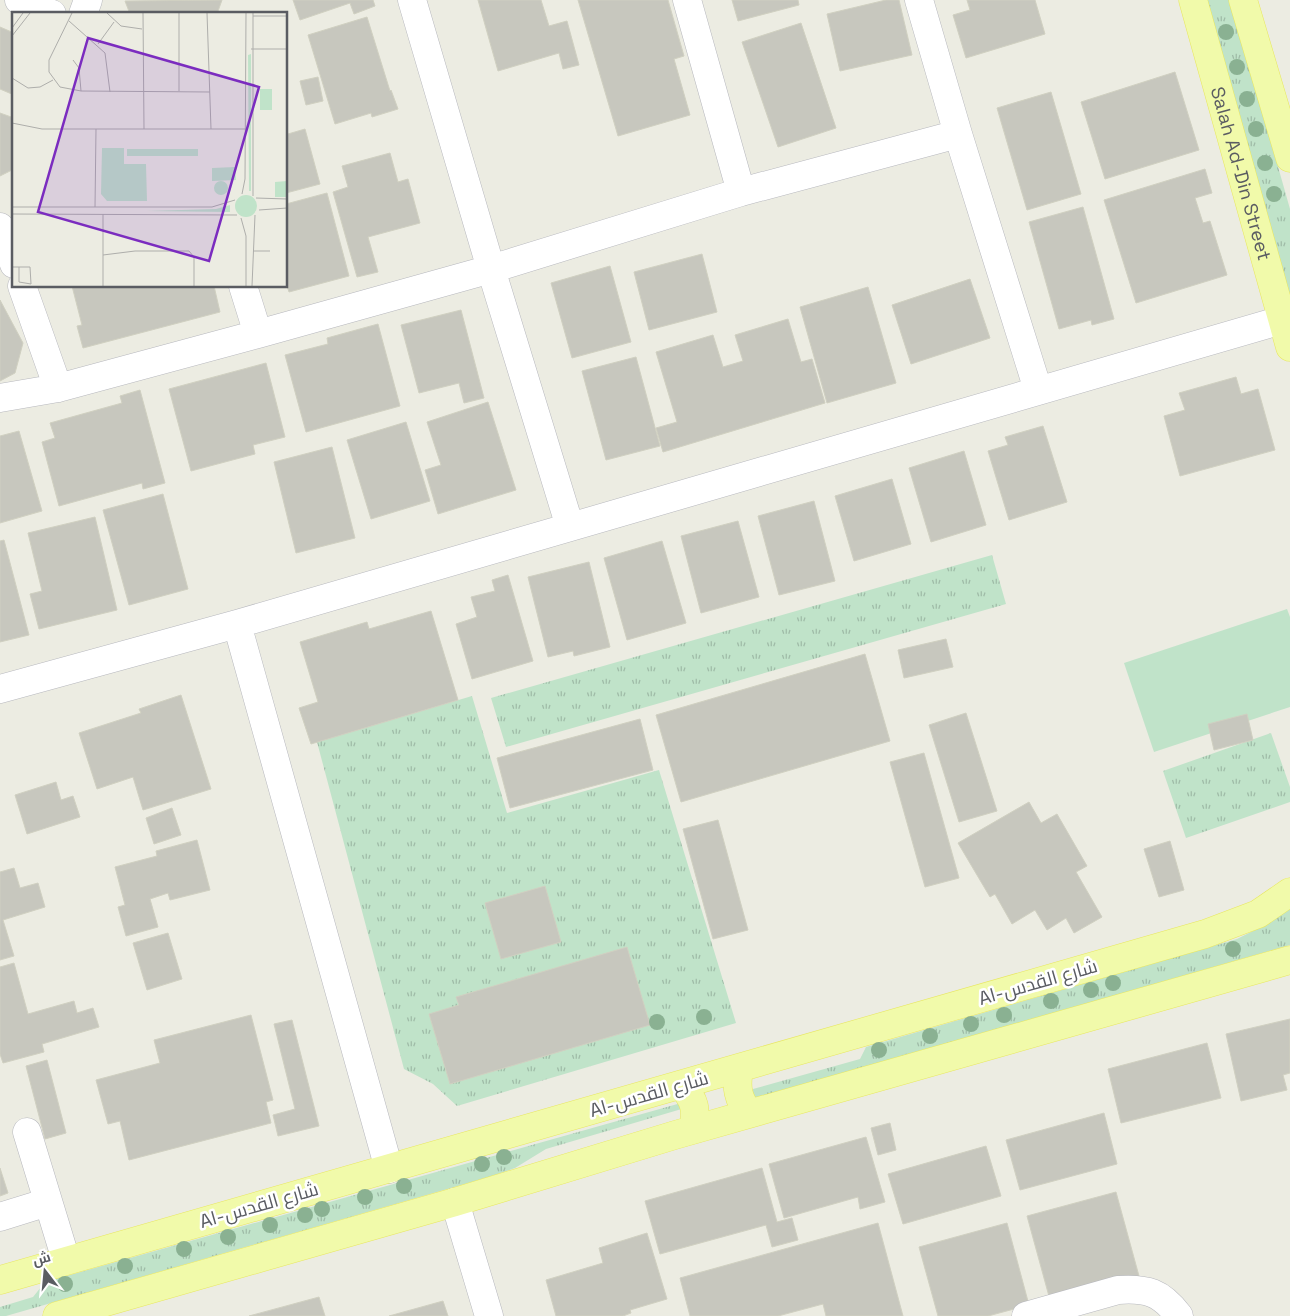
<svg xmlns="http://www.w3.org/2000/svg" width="1290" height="1316" font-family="'Space Grotesk',Cairo,sans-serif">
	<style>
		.park { fill: url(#park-tufts) }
		.garden { fill: #c0e3c9 }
		.building { fill: #c7c7be; stroke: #d0d0c1 }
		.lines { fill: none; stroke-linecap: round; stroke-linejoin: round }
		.minor-casing { stroke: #b7b8be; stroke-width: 29 }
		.major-casing { stroke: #e8e75f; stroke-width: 29 }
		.minor { stroke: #fff; stroke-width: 28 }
		.major { stroke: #f1faaa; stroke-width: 28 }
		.tree { fill: #8ab192 }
		.labels { text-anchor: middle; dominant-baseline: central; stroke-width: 5; stroke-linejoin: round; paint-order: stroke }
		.street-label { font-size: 19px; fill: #5a5c62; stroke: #fff }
		.inset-road { fill: none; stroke: #aeaeab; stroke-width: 1 }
		.view { fill: #7b2cbf; fill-opacity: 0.15; stroke: #7b2cbf; stroke-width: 2.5 }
		.inset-edge { fill: none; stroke: #5a5c62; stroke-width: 2.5 }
	</style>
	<defs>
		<pattern id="park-tufts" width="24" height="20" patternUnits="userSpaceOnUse" patternTransform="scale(1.25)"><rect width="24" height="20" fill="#c0e3c9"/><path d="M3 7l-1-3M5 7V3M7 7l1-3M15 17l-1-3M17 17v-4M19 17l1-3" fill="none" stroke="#9fbba7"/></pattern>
	</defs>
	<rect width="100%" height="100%" fill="#ecece2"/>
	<path class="park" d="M1206,0H1231L1290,209V303Z
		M992,555L1006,604L506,747L491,698Z
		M472,696L507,813L659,770L736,1023L457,1106L433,1084L404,1069L317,742Z
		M1271,733L1290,787V802L1186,838L1163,771Z
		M1290,907V945L756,1099L751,1096L753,1089L860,1059L866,1047L1237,939L1253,931Z
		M681,1103L685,1108L546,1149L515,1168L489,1177L6,1316H0V1307L33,1297L45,1282Z"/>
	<path class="garden" d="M1287,609L1290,617V707L1154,752L1124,663Z"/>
	<path class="building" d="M222,0L217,14H130L125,1Z
		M293,0H373L375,6L354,14L350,3L300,20Z
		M478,0H541L549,26L567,21L579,65L563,69L559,53L498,71Z
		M578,0H668L684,56L674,59L690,115L618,136Z
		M732,0H798L799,5L738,21Z
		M886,0H899L912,55L840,71L827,14Z
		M967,0H1035L1045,34L966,58L953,15L970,10Z
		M367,17L390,91L391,90L398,109L372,117L371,113L335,124L308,35Z
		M801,23L836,128L778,147L742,42Z
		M0,27L14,33V95L0,89Z
		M1175,72L1199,150L1105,179L1081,102Z
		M318,77L323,101L306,105L300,81Z
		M1051,92L1081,194L1027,210L997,108Z
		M0,113L14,118V169L0,176Z
		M286,127L288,134L305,129L320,184L286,193Z
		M390,153L398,182L408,179L420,223L368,237L378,272L357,277L333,192L348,187L342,166Z
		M1205,169L1212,193L1195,198L1203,223L1210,221L1227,275L1136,303L1104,200Z
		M327,193L349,276L289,292L286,283V204Z
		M1083,207L1114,319L1092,325L1091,320L1059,329L1029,222Z
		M702,254L717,312L649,330L634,272Z
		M610,266L631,342L572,358L551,283Z
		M970,279L990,338L911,364L892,305Z
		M72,286H214L220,312L83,348L77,326L82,325Z
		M868,287L896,383L827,403L800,307Z
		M0,300L23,343L15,373L0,381Z
		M461,310L484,398L464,403L459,383L419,393L401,325Z
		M788,319L801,362L812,359L825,403L663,452L656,428L677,422L656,352L713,335L723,367L743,361L735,335Z
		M378,324L400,406L306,432L285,355L328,344L327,338Z
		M636,357L660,446L606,460L582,371Z
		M266,363L285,437L253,445L255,454L191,471L169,389Z
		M1236,377L1241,394L1258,389L1275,450L1180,476L1164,416L1185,410L1179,393Z
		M140,390L165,483L143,489L142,483L59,506L42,442L55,438L50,423L122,403L120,396Z
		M488,402L516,490L438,514L425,470L441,465L427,422Z
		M406,422L430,501L371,519L347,440Z
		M1043,426L1067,502L1009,520L988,451L1008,445L1005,437Z
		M19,431L42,511L0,523V436Z
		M332,447L355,538L296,553L274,462Z
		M964,451L986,525L931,542L909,468Z
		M892,479L911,544L854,561L835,496Z
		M163,494L188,589L129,605L103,510Z
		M814,501L835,581L779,595L758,516Z
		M95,517L117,610L39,629L30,594L42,591L28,533Z
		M738,521L759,597L701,613L681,536Z
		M4,540L29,635L0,642V541Z
		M662,541L686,623L627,640L604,558Z
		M589,562L610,647L574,656L573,651L548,657L528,577Z
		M508,575L533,661L472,679L456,624L477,617L471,597L495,591L492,580Z
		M431,611L458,700L311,744L299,708L318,702L300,642L367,622L369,629Z
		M946,639L953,667L904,678L898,650Z
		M865,654L890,741L681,802L656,715Z
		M181,695L211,789L143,810L133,777L97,789L79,733L141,713L139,709Z
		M966,713L997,811L959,822L929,725Z
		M1247,714L1253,740L1214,750L1208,724Z
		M640,719L653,770L510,808L497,758Z
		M924,753L959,878L925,887L890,762Z
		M56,782L61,800L73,796L80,817L27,834L15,795Z
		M1029,802L1041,823L1057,814L1087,866L1076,872L1102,917L1074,933L1066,918L1047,930L1035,910L1012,924L995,894L990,897L958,843Z
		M172,808L181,835L154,844L146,818Z
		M718,820L748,930L713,939L683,829Z
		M197,840L210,890L170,900L168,893L150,899L158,927L126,936L118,907L125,905L115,867L157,856L156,851Z
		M1170,841L1184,890L1159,897L1144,849Z
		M14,868L20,888L38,883L45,907L3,920L14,956L0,960V872Z
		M545,886L561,942L501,959L485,903Z
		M168,933L182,979L147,990L133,943Z
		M627,947L650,1025L450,1084L429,1014L459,1005L456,997Z
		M14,963L28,1014L74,1001L77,1013L93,1008L99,1027L42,1044L44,1052L3,1063L0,1054V967Z
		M251,1015L273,1100L266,1102L271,1123L129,1160L120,1121L108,1124L96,1080L160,1063L154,1040Z
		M1290,1019V1073L1283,1075L1287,1090L1241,1101L1226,1034Z
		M292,1020L319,1126L278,1136L273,1115L295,1109L274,1024Z
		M1207,1043L1221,1098L1121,1123L1108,1069Z
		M47,1060L66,1133L45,1139L26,1066Z
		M1104,1113L1117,1164L1020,1190L1006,1140Z
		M890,1123L896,1150L878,1155L871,1128Z
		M866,1137L885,1202L860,1209L858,1197L784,1218L769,1164Z
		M986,1146L1001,1196L903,1224L888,1174Z
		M0,1168L8,1193L0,1196Z
		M762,1168L777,1222L792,1218L798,1240L772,1247L766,1225L660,1254L645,1201Z
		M1116,1192L1139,1276L1050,1300L1027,1216Z
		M878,1223L903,1316H826L823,1304L778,1316H690L680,1278Z
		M1007,1223L1029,1305L988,1316H938L919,1247Z
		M647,1233L667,1299L630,1310L631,1313L623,1316H556L546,1280L603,1263L599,1248Z
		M319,1297L325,1316H249Z
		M443,1301L448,1316H389Z"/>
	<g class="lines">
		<g class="minor-casing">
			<path id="minor" d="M19,0L52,14
				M412,0L491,269L570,527
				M687,0L741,192
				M919,0L958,134L1038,390
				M83,14L88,0
				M0,227L14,264
				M22,286L58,388
				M243,286L258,334
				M0,398L58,388L258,334L491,269L741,192L958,134
				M237,624L389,1169
				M0,689L237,624L1282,320
				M27,1132L66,1260
				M455,1202L489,1316
				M0,1217L48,1202
				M1026,1316L1118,1290C1147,1288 1161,1292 1179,1316"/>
		</g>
		<g class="major-casing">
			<g id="major">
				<path id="s1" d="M1193,0L1290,347"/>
				<path d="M1243,0L1290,158"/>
				<path d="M739,1069C736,1086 737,1100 750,1113"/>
				<path d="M681,1085C696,1101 696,1109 694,1129"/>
				<path d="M0,1280L1205,934L1258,914L1290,892"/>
				<path d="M57,1316L455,1202L675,1135L1290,960"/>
			</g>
		</g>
		<use href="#minor" class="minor"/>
		<use href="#major" class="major"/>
	</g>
	<g class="tree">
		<circle cx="1226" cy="32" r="8"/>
		<circle cx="1237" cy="67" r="8"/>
		<circle cx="1247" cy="99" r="8"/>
		<circle cx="1256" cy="129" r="8"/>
		<circle cx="1265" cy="163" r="8"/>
		<circle cx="1274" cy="194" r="8"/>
		<circle cx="1233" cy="949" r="8"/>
		<circle cx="1113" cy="983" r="8"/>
		<circle cx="1091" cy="990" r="8"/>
		<circle cx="1051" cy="1001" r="8"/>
		<circle cx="1004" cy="1015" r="8"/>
		<circle cx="704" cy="1017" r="8"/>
		<circle cx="657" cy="1022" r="8"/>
		<circle cx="971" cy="1024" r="8"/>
		<circle cx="930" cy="1036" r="8"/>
		<circle cx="879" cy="1050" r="8"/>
		<circle cx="504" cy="1157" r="8"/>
		<circle cx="482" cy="1164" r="8"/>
		<circle cx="404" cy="1186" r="8"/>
		<circle cx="365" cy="1197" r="8"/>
		<circle cx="322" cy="1209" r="8"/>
		<circle cx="305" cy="1215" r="8"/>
		<circle cx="270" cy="1225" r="8"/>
		<circle cx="228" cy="1237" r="8"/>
		<circle cx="184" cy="1249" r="8"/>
		<circle cx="125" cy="1266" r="8"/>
		<circle cx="65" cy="1284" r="8"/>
	</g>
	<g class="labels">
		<g class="street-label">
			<text stroke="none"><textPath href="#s1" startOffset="180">Salah Ad-Din Street</textPath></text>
			<text transform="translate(1038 982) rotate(-16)">Al-شارع القدس</text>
			<text transform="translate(649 1094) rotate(-16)">Al-شارع القدس</text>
			<text transform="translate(259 1205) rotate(-16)">Al-شارع القدس</text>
		</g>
	</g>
	<g transform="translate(12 12)">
		<rect width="275" height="275" fill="#ecece2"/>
		<path d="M239,42V179H237L236,43ZM248,77H260V98H248ZM90,136H112V152H134L135,189H95L89,182ZM115,137H186V144H115ZM202 176a7 7 0 1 1 14 0a7 7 0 1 1-14 0ZM275,169V185H263V170ZM218,193V200L134,199L204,197Z" fill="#c0e3c9"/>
		<path d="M223,155L224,168L200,169V156ZM223 194a11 11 0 1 1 22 0a11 11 0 1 1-22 0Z" fill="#c0e3c9"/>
		<path class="inset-road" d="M60,1L37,48V60L48,75L69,79L198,80M95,1L109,14L130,17M131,1L132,117M195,1L199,117M241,1V184M241,4H275M57,9L93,41L98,80M0,16L11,1M0,24L18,1M86,32L102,10M239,37H275M61,48L67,56L69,79M0,66L16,76L28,75L41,68M167,79V1M0,111L30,117H234M230,182L233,167L234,1M244,186L275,187M0,195H200L223,188M83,195L84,117M247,198L275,196M0,202L225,203M91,202V274M229,206L234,224V274M241,239H258M91,243L123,239H177L182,245V274M0,255H18L19,272L7,270V255M240,274L243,203"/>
		<path class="view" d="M76,26L247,75L197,249L26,200Z"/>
		<rect width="275" height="275" class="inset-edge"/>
	</g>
	<g transform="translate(45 1271) rotate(344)" stroke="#ffffff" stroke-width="4" paint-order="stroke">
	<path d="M0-4L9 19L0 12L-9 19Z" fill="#5a5c62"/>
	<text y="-8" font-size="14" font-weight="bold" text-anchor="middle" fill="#5a5c62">ش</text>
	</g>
</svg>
